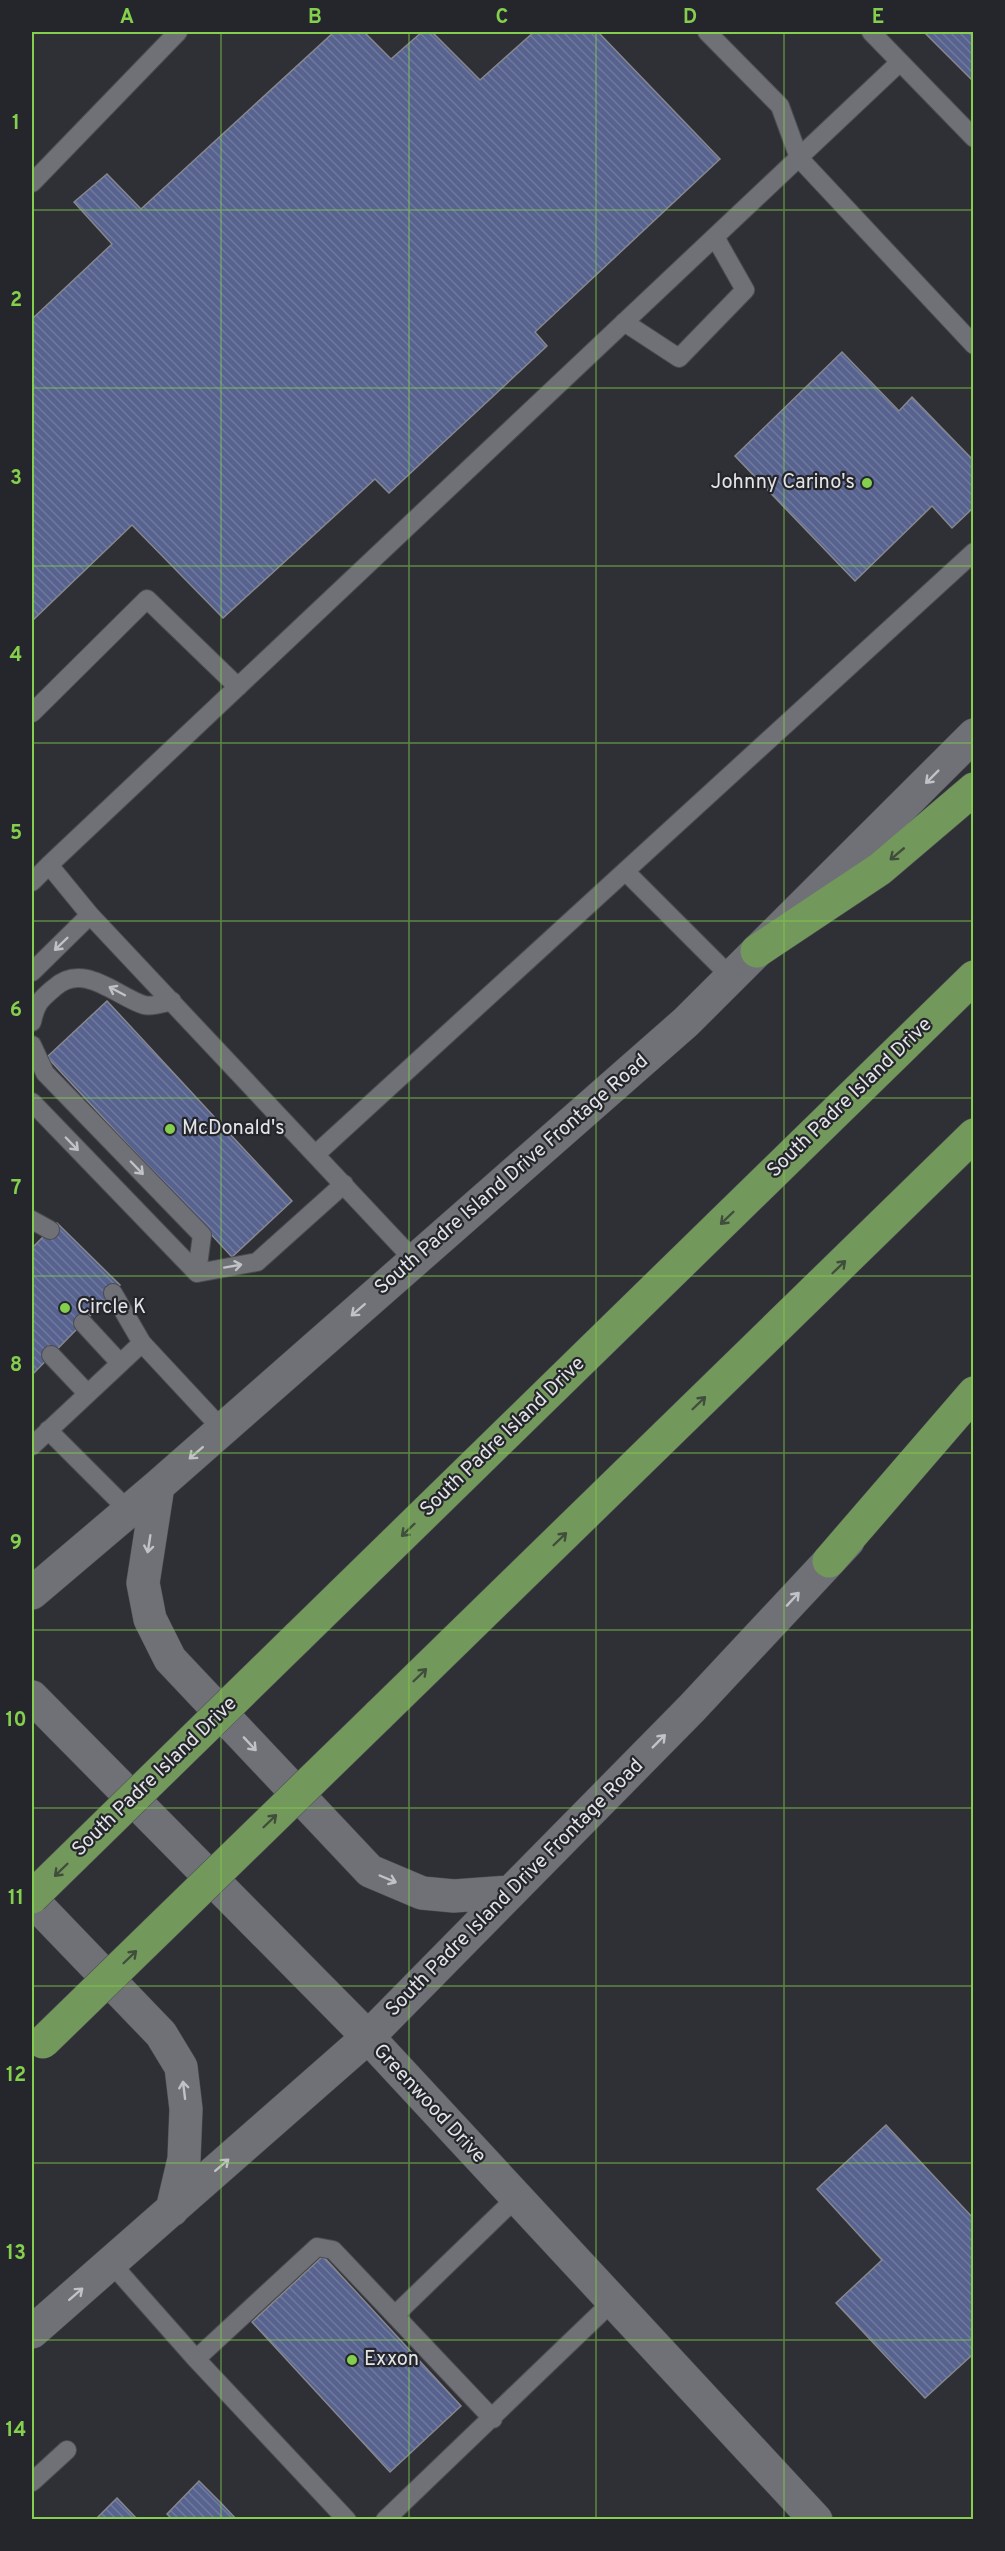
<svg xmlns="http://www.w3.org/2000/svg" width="1005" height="2551" font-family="Overpass,sans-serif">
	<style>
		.building { fill: url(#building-back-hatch); stroke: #86888d; stroke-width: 1.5 }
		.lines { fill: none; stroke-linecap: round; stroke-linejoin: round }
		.lane-casing { stroke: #4c4d51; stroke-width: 20 }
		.secondary-casing { stroke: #4c4d51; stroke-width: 34 }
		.highway-casing { stroke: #4c4d51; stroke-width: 34 }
		.lane { stroke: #6f7176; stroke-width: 18 }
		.secondary { stroke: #6f7176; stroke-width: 33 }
		.highway { stroke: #73985c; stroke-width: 33 }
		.highway-bridge-casing { stroke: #4c4d51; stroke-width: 34; stroke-linecap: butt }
		.highway-bridge { stroke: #73985c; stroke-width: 33 }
		.oneway { stroke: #c0c2c5 }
		.oneway2 { stroke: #404e3c }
		.grid { fill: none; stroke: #84cf4d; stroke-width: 1.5; stroke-opacity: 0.55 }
		.poi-dot { fill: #84cf4d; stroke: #25262b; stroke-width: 2 }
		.labels { text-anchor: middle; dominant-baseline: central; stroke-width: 4.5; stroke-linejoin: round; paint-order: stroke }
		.poi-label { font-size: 20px; fill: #e3e4e7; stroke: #25262b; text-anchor: start }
		.street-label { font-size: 20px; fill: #e3e4e7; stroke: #25262b }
		.neatline { fill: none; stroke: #84cf4d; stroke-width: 2 }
		.grid-label { font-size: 20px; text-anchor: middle; font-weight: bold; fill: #84cf4d }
	</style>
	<defs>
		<pattern id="building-back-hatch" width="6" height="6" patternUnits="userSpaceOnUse" patternTransform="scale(1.5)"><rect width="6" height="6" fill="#57638e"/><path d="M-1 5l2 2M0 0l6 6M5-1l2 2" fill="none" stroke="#6f799e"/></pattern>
	</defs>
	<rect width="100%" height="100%" fill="#2f3035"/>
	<path class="building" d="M334,32H364L391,59L422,32H432L480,80L534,32H598L720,159L535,332L547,346L389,493L375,479L223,618L132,525L32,621V319L112,244L74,202L107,174L141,209Z
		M924,32H974V82Z
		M842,352L899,411L912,397L974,461V507L952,528L932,506L855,581L735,456Z
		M107,1001L292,1201L232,1257L47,1057Z
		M57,1223L120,1285L32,1375V1248Z
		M886,2125L974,2219V2359L971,2356L925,2398L836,2303L882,2260L817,2189Z
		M323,2256L461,2406L390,2472L252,2322Z
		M199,2481L221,2503L237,2520H173L167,2514Z
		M117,2498L138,2520H95Z"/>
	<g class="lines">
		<g class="lane-casing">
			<path id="lane" d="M707,32L780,106L799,158L974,345
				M871,32L974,138
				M32,183L178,32
				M624,322L679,358L745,290L715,237
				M32,713L147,599L238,687
				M625,871L731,977
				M32,882L49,865
				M32,972L90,915
				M32,1022C36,1003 40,1000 54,988C83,961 116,996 144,1005C152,1007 164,1003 172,1001
				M32,1045L45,1073L202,1235L197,1273
				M32,1102L197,1273L257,1262L344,1184
				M316,1154L974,552
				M32,1220L50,1230
				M415,1261L90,915L49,865L899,63
				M113,1293L142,1343
				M83,1323L120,1363
				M51,1355L87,1393
				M48,1430L129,1511
				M32,1446L142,1343L222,1429
				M111,2263L196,2359L347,2520
				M395,2315L516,2198
				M196,2359L317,2247L333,2250L493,2419
				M32,2482L67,2450
				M385,2520L612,2302"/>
		</g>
		<g class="secondary-casing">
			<path id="secondary" d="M158,1486L143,1583L150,1619L170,1659L370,1871L422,1893L454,1896L509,1892
				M32,1593L158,1486L686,1022L974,735
				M32,1697L368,2037L816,2520
				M32,1900L161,2034L181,2067L186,2109L184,2159L172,2210
				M32,2332L368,2037L692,1708L848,1541"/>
		</g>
		<g class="highway-casing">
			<path id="highway" d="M757,951L880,869L974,789
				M829,1561L974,1393
				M297,1638L974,977
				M378,1716L974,1135"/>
		</g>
		<use href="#lane" class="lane"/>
		<use href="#secondary" class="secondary"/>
		<use href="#highway" class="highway"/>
		<g class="highway-bridge-casing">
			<path id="highway-bridge" d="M32,1897L297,1638
				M43,2042L378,1716"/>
		</g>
		<use href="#highway-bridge" class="highway-bridge"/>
	</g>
	<defs><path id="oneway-shaft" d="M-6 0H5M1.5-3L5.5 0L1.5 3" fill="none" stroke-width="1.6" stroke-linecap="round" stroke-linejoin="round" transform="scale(1.5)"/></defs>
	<g class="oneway">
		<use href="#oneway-shaft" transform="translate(932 777) rotate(135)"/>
		<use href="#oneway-shaft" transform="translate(61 944) rotate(136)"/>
		<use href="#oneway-shaft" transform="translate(117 991) rotate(-152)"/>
		<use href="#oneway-shaft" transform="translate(72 1144) rotate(46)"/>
		<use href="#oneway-shaft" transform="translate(137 1168) rotate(46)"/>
		<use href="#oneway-shaft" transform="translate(233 1266) rotate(-10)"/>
		<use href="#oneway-shaft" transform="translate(358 1310) rotate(139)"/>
		<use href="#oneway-shaft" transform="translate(196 1453) rotate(139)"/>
		<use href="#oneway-shaft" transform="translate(149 1544) rotate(99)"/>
		<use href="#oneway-shaft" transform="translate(793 1599) rotate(-47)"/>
		<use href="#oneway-shaft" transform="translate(659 1741) rotate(-45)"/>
		<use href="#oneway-shaft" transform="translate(250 1744) rotate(47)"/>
		<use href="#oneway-shaft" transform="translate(388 1879) rotate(23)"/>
		<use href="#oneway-shaft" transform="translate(184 2090) rotate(-97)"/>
		<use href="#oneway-shaft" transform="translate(222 2165) rotate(-41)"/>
		<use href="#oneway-shaft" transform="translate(76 2294) rotate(-41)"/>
	</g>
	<g class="oneway2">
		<use href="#oneway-shaft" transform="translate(897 854) rotate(140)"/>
		<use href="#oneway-shaft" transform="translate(727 1218) rotate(136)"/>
		<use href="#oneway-shaft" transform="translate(839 1267) rotate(-44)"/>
		<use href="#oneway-shaft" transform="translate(699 1403) rotate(-44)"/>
		<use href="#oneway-shaft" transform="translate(408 1530) rotate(136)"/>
		<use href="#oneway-shaft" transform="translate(560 1539) rotate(-44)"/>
		<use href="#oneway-shaft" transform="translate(420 1675) rotate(-44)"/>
		<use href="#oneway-shaft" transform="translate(270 1821) rotate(-44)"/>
		<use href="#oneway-shaft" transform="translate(61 1870) rotate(136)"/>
		<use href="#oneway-shaft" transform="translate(130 1957) rotate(-44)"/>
	</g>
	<path class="grid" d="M221,32V2520M409,32V2520M596,32V2520M784,32V2520M32,210H974M32,388H974M32,566H974M32,743H974M32,921H974M32,1098H974M32,1276H974M32,1453H974M32,1630H974M32,1808H974M32,1986H974M32,2163H974M32,2340H974"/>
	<g class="poi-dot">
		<circle cx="867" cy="483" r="6"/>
		<circle cx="170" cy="1129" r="6"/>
		<circle cx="65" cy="1308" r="6"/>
		<circle cx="352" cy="2360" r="6"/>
	</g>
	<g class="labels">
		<g class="poi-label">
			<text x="855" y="483" text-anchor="end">Johnny Carino's</text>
			<text x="182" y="1129">McDonald's</text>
			<text x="77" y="1308">Circle K</text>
			<text x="364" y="2360">Exxon</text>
		</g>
		<g class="street-label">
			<text transform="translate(850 1098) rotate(-44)">South Padre Island Drive</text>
			<text transform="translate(512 1175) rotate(-41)">South Padre Island Drive Frontage Road</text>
			<text transform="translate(503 1437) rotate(-44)">South Padre Island Drive</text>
			<text transform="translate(155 1777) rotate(-44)">South Padre Island Drive</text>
			<text transform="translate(515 1888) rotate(-45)">South Padre Island Drive Frontage Road</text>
			<text transform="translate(429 2104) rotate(47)">Greenwood Drive</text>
		</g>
	</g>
	<rect width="1005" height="2551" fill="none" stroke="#25262b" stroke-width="66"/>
	<rect x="33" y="33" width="939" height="2485" class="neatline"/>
	<g class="grid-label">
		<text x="127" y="23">A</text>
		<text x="315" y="23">B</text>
		<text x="502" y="23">C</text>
		<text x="690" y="23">D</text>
		<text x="878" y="23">E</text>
		<text x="16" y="129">1</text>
		<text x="16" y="306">2</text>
		<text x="16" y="484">3</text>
		<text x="16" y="661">4</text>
		<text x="16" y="839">5</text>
		<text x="16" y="1016">6</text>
		<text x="16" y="1194">7</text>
		<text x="16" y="1371">8</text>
		<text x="16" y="1549">9</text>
		<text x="16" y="1726">10</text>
		<text x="16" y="1904">11</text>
		<text x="16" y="2081">12</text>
		<text x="16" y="2259">13</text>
		<text x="16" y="2436">14</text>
	</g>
</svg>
